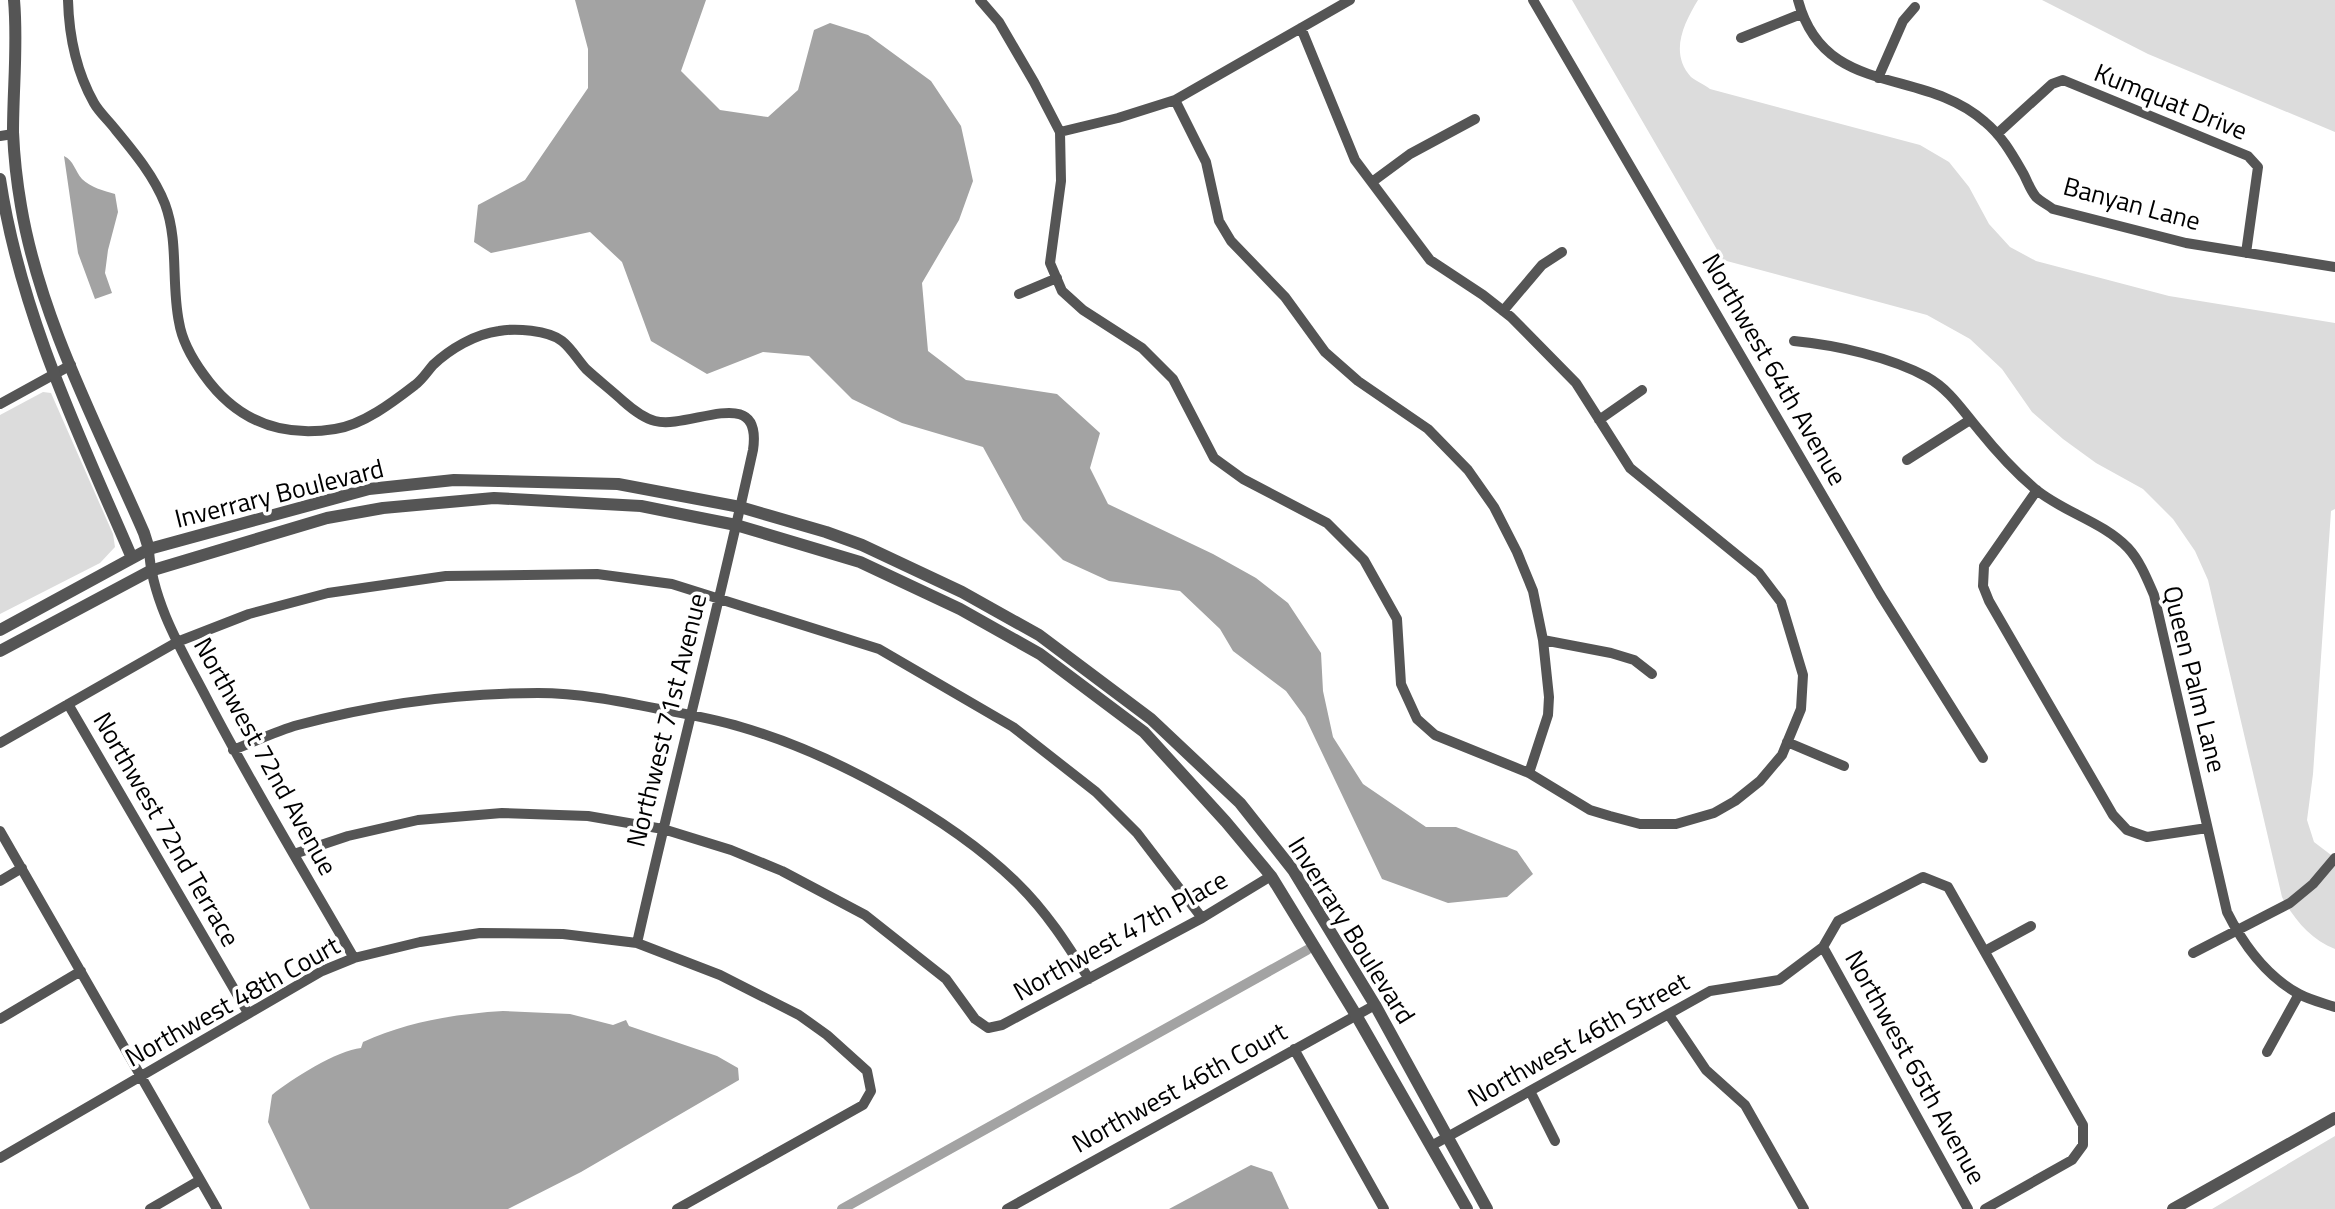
<svg xmlns="http://www.w3.org/2000/svg" width="2335" height="1209" font-family="'Titillium Web',sans-serif">
	<style>
		.green { fill: #dcdcdc }
		.water { fill: #a3a3a3 }
		.lines { fill: none; stroke-linecap: round; stroke-linejoin: round }
		.canal { stroke: #a3a3a3; stroke-width: 10 }
		.minor { stroke: #555; stroke-width: 10 }
		.tertiary { stroke: #555; stroke-width: 12 }
		.labels { text-anchor: middle; dominant-baseline: central; stroke-width: 7; stroke-linejoin: round; paint-order: stroke }
		.street-label { font-size: 26px; fill: #000; stroke: #fff }
	</style>
	<rect width="100%" height="100%" fill="#fff"/>
	<path class="green" d="M1572,0H1698C1684,23 1669,53 1691,77C1696,81 1705,85 1710,89L1920,145L1949,162L1969,187L1989,224L2010,247L2036,261L2169,296L2335,323V509L2331,511L2313,774L2307,820L2314,842L2335,858V949C2311,940 2294,919 2282,897L2208,580L2195,551L2173,519L2143,489L2096,463L2063,439L2032,412L2002,369L1970,339L1927,315L1723,260Z
		M2042,0H2335V132L2148,54Z
		M43,392L51,393L113,534L115,547L100,563L0,614V415Z
		M2335,1136V1209H2212Z"/>
	<path class="water" d="M575,0H706L681,71L720,110L768,117L798,90L814,30L830,23L868,35L931,81L961,126L973,181L959,220L922,283L928,351L966,380L1057,394L1100,433L1090,468L1108,504L1213,554L1256,578L1288,603L1321,653L1323,691L1333,737L1363,784L1426,827H1456L1517,851L1533,874L1507,897L1448,903L1382,879L1305,717L1286,691L1233,651L1220,629L1180,591L1109,581L1063,560L1023,520L983,447L902,423L852,399L809,356L763,352L707,374L651,341L622,262L590,232L491,253L474,242L478,205L525,180L588,88V49Z
		M64,156C74,161 75,171 82,179C90,187 104,191 115,194L118,212L108,250L105,273L112,293L95,299L78,253Z
		M503,1011L570,1014L613,1025L626,1020L629,1026L717,1056L738,1068L739,1080L581,1172L508,1209H310L268,1122L272,1095C291,1079 338,1050 361,1048L363,1042C407,1022 454,1014 503,1011Z
		M1251,1165L1272,1172L1289,1209H1169Z"/>
	<g class="lines">
		<path class="canal" d="M842,1209L1307,950"/>
		<path class="minor" d="M68,0C69,37 76,71 94,103C99,112 108,120 115,129C134,152 154,176 165,204C179,242 171,283 179,322C182,341 193,360 204,375C236,420 280,438 335,429C363,425 393,402 415,385C422,380 427,372 433,365C450,349 475,334 499,331C515,328 548,330 562,341C571,348 578,360 586,369C598,380 611,390 623,401C632,409 643,418 655,421C690,430 763,382 753,450C717,615 674,778 637,943
			M980,0L999,22L1034,82L1060,132L1061,181L1050,263L1062,291L1083,310L1142,348L1173,379L1214,458L1243,479L1327,523L1364,560L1397,619L1401,684L1417,719L1435,735L1529,773L1590,810L1610,816L1640,824H1676L1714,813L1735,801L1760,781L1782,755L1801,709L1803,675L1781,602L1759,573L1630,468L1576,383L1511,317L1483,295L1430,260L1355,160L1301,28
			M1533,0L1880,594L1983,758
			M1798,0C1824,99 1923,66 1985,122C2002,136 2012,154 2023,173C2027,180 2030,190 2036,197C2040,201 2048,205 2053,209L2186,243L2335,267
			M1741,38L1801,14
			M1878,78L1903,21L1915,7
			M1175,100L1206,162L1219,221L1231,241L1285,297L1325,352L1358,381L1428,429L1468,470L1494,507L1517,552L1533,591L1543,640L1549,697L1548,715L1529,773
			M1060,132L1118,118L1175,100L1350,0
			M1997,134L2052,84L2063,80L2248,156L2258,167L2246,253
			M0,136L13,134
			M1372,182L1410,154L1475,119
			M1019,294L1057,278
			M1503,311L1542,265L1562,252
			M1794,341C1836,345 1890,357 1927,377C1950,390 1962,410 1979,430C1996,451 2013,470 2034,488C2062,512 2102,521 2128,548C2140,561 2147,579 2154,595L2227,912C2243,944 2266,976 2299,994C2310,1000 2323,1003 2335,1007
			M0,404L71,365
			M1599,420L1642,390
			M1907,460L1970,420
			M2037,490L1984,566L1983,586L1989,601L2113,815L2127,830L2147,837L2207,828
			M149,549C151,600 183,653 206,697C252,786 304,871 354,958
			M1543,640L1611,653L1634,660L1652,674
			M68,704L248,1013
			M1787,742L1844,766
			M0,743L177,642L249,614L328,593L446,576L597,574L672,584L879,649L1013,727L1096,792L1137,833L1202,918
			M233,750C254,742 276,731 298,725C376,704 457,693 538,693C578,693 619,701 659,709C686,714 715,719 741,727C831,753 949,817 1016,882C1046,911 1067,944 1089,979
			M0,831L217,1209
			M294,854L348,836L418,820L502,813L588,816L663,829L731,850L782,871L865,915L946,979L975,1019L988,1028L1002,1025L1202,918L1271,876
			M0,881L22,868
			M1823,947L1968,1209
			M1985,951L2031,926
			M2193,953L2290,903L2313,884L2335,858
			M1669,1015L1706,1070L1745,1105L1804,1209
			M0,1019L81,971
			M1294,1049L1384,1209
			M2267,1052L2299,994
			M1530,1091L1555,1141
			M1431,1146L1710,991L1779,980L1823,947L1838,921L1923,877L1948,887L2083,1125V1145L2072,1160L1985,1209
			M0,1158L322,971L354,958L420,942L480,933L563,934L637,943L720,975L799,1015L827,1035L867,1071L871,1091L863,1105L677,1209
			M150,1209L200,1180
			M1007,1209L1375,1005"/>
		<path class="tertiary" d="M14,0C18,44 13,88 13,132C14,156 17,183 21,206C40,319 99,429 144,533L149,549
			M0,179C20,313 79,435 132,558
			M0,630L149,549L369,489L454,480L618,484L740,507L826,532L862,545L962,592L1039,635L1151,719L1240,803L1293,870L1375,1005L1487,1209
			M0,651L150,571L327,518L383,508L494,498L641,506L736,525L860,562L960,609L1040,654L1144,732L1226,822L1271,876L1356,1015L1467,1209
			M2173,1209L2335,1118"/>
	</g>
	<g class="labels">
		<g class="street-label">
			<text transform="translate(2171 101) rotate(22)">Kumquat Drive</text>
			<text transform="translate(2132 203) rotate(15)">Banyan Lane</text>
			<text transform="translate(1775 369) rotate(60)">Northwest 64th Avenue</text>
			<text transform="translate(279 493) rotate(-14)">Inverrary Boulevard</text>
			<text transform="translate(2195 679) rotate(76)">Queen Palm Lane</text>
			<text transform="translate(666 720) rotate(-76)">Northwest 71st Avenue</text>
			<text transform="translate(266 756) rotate(61)">Northwest 72nd Avenue</text>
			<text transform="translate(167 829) rotate(60)">Northwest 72nd Terrace</text>
			<text transform="translate(1352 930) rotate(58)">Inverrary Boulevard</text>
			<text transform="translate(1120 935) rotate(-29)">Northwest 47th Place</text>
			<text transform="translate(232 1001) rotate(-29)">Northwest 48th Court</text>
			<text transform="translate(1578 1039) rotate(-29)">Northwest 46th Street</text>
			<text transform="translate(1916 1067) rotate(61)">Northwest 65th Avenue</text>
			<text transform="translate(1179 1087) rotate(-29)">Northwest 46th Court</text>
		</g>
	</g>
</svg>
